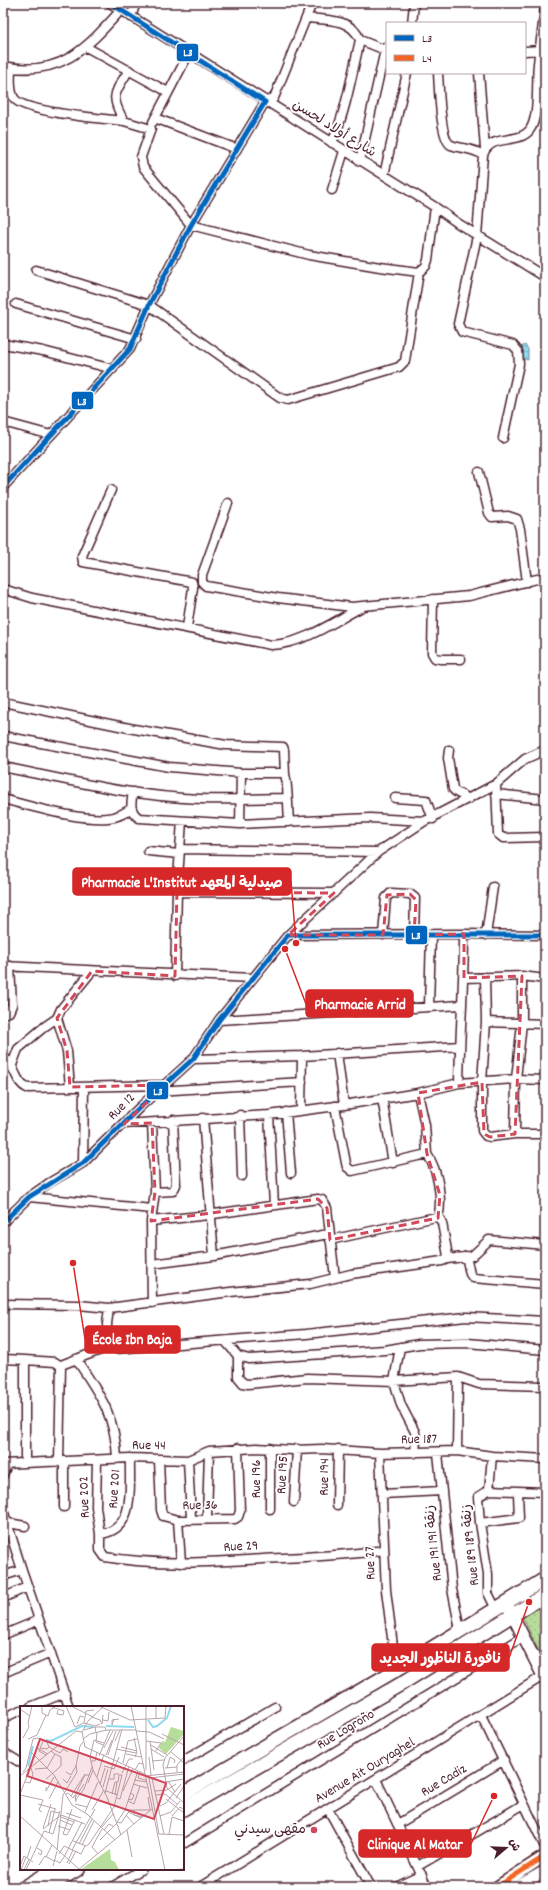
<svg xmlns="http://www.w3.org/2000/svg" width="548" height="1890" font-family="Dekko,'Playpen Sans Arabic',sans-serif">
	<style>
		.green { fill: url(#green-dots); stroke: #807e62 }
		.water { fill: url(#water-rules); stroke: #738fa1 }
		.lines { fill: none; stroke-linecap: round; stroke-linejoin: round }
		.minor-casing { stroke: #4a1f2b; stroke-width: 11 }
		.tertiary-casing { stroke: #4a1f2b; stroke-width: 14 }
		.primary-casing { stroke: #4a1f2b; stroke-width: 16 }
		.minor { stroke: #fff; stroke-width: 8 }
		.tertiary { stroke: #fff; stroke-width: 11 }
		.primary { stroke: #fff; stroke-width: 13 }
		.bus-1-casing { stroke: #fff; stroke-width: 8 }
		.bus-2-casing { stroke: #fff; stroke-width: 8 }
		.bus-1 { stroke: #0065bd; stroke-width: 5 }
		.bus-2 { stroke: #f26522; stroke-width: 5 }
		.marked { fill: none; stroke: #d1495b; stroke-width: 3; stroke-dasharray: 8 5; stroke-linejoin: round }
		.poi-dot { fill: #d1495b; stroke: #fff; stroke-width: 1.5 }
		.labels { text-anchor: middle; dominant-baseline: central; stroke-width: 4; stroke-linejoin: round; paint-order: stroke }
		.street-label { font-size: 14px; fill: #4a1f2b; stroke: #fff }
		.poi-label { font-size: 14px; fill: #4a1f2b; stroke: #fff; text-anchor: end }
		.inset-river { fill: none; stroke: #8fdaf0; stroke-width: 2 }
		.inset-road { fill: none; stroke: #b7a5aa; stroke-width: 1 }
		.view { fill: #d1495b; fill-opacity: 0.15; stroke: #d1495b; stroke-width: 2 }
		.inset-edge { fill: none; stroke: #4a1f2b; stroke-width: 2 }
		.leader { fill: none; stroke: #d62828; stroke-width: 1.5 }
		.callout-dot { fill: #d62828; stroke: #fff; stroke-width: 1.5 }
		.callout { fill: #d62828; stroke: #d62828; stroke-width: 1.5 }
		.callout-label { font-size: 15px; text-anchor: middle; font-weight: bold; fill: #fff }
		.line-badge { stroke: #fff; stroke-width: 1.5 }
		.badge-label { font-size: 11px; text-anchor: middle; font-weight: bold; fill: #fff }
	</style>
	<defs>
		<pattern id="green-dots" width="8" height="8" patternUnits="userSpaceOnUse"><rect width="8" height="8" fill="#b6de9a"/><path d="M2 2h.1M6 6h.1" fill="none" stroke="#9ebe85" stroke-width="1.8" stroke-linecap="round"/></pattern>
		<pattern id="water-rules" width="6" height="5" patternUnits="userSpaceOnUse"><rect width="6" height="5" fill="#8fdaf0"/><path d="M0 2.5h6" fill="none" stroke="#7dbbce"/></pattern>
	</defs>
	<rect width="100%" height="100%" fill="#fff"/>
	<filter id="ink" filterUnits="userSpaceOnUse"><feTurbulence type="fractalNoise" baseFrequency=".025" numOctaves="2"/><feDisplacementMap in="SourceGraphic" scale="8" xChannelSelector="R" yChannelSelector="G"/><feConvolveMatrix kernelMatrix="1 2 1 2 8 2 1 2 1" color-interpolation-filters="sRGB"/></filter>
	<g filter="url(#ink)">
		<path class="green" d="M545,1600V1665L522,1615Z"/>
		<path class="water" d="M525,345L528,349V360L521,358L523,352L521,347Z"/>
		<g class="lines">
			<g class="minor-casing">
				<path id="minor" d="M110,3L435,207L459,224L545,277
					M131,17L136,3
					M306,18C326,20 352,18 360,40L385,50
					M412,23L414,4
					M86,47L168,92
					M525,51L540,50
					M3,66C60,78 86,49 121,10
					M11,68C11,77 9,90 14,98C22,112 105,119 124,121
					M129,70C115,93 109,95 124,121L151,129L141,157L143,167L191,225L309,255L380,267L419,272L426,266L428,260L435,207
					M438,73C439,86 440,140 451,145C462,149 473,148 483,155
					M479,73L485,149
					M155,118L237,149
					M153,122L189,53
					M332,143C346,111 352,74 360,40
					M360,161L385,50L387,46
					M384,175L407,73
					M332,190L344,151
					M36,270L149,305L280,398L288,400L399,367L405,361L419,272
					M16,304L136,339
					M3,344L43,351L113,369
					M3,422L51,435
					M503,438L519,364L518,351L513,345L462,332L458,324L477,236L483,155C490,133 516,145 529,131C540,118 536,81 538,64C540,45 543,26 545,6
					M479,472L489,513L492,517L508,516L517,519L520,529L527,582
					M3,487L130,349L149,305L191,225L265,102L274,98L312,3
					M111,490L82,556L83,562L192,582L193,588L187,627
					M228,503L202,575V582L206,586L278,598L352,607L469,596L545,577
					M3,589L32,598L271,645C303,644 333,622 360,608
					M433,599L432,653L435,658L441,659H461
					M3,702L134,729L226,745L283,747L284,750L285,775
					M3,736L169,767L241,773H282L285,775C288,782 288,811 289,822
					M449,750L448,758L453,789L456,792L469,799
					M3,767C68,780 135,797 201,799C230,800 258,798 286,798
					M496,784L498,834L503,838H506L545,837
					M133,792C131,803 129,811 139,818L240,824L370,818L425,821
					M496,794L545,799
					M395,798L426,800L433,819
					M3,799C29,806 93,825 117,816C122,815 126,811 131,809
					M240,824L241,773
					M180,849L378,852
					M148,851L179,854
					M177,892L334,893
					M288,935L464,934L545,935
					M383,935L386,898L391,893L410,894L415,898L414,935
					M486,935L493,887
					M3,966L252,978
					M175,976L177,892L182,821
					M485,977L486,1022L482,1082V1131L486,1136L490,1137L515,1134H545
					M464,978L522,976L545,979
					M429,1007L431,935
					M3,1014L9,1012L12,1005L10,966
					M219,1020L461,1005
					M486,1022L545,1024
					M337,1053L344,1105
					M3,1057C16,1064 14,1082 27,1088L165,1085
					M193,1059L302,1056L460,1046
					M12,1065L18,1049L44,1027L57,1018
					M459,1083C460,1033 464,984 464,934
					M70,1087L67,1051L57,1018L61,1009L92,971
					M158,1091L302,1082
					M418,1093L425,1125L427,1154
					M382,1098L393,1163
					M335,1106L346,1163L347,1167L352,1171L427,1154C438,1170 443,1199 438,1218
					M301,1110L302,1056
					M286,1112L291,1173
					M240,1115L242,1176
					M269,1115L274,1205
					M203,1118L214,1256
					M152,1123L155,1192L151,1221L152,1303
					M124,1124L269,1115L344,1105L418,1093L459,1083L516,1079L545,1080
					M515,1134L516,1079L522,1023V976
					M83,1163L84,1087
					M155,1192L173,1191L176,1185L173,1120
					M29,1197L152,1209
					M151,1221L200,1216L318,1199L322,1200L327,1208L335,1278
					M3,1222L29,1197L49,1183L83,1163L141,1106L193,1059L219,1020L288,935L378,852L425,821L496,784L525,759L545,750
					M466,1256L470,1274L473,1278L545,1284
					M447,1259L472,1256L489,1240L545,1245
					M152,1264L214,1256L328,1234
					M3,1304L79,1305L109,1308L230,1292L310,1284L351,1274L442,1261L445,1260L448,1256L442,1223L440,1219L436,1217L330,1240
					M109,1308L107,1324L108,1342L116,1349L306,1334L466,1317L545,1321
					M225,1341L238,1356L249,1359L385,1350L419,1344L468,1343L545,1350
					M400,1347L394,1381L401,1405L415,1432L416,1441L415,1453
					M238,1356V1377L243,1383L248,1384L307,1378L394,1381L458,1377L479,1384L545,1386
					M3,1359L25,1360
					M76,1359C99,1393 116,1416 117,1459
					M61,1365L111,1346
					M270,1448V1509
					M457,1451L458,1377
					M380,1453L386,1590L396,1670
					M438,1453L452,1589L460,1630
					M130,1458C129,1485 137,1530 100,1534V1550L105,1557C158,1566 210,1562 263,1559C303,1557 343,1556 384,1550
					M159,1459L161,1510L163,1516L178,1520L235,1519L238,1517L240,1511L238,1448
					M97,1460L96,1507L100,1534
					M188,1460L191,1518
					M64,1461V1507
					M25,1463V1360L55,1362L61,1366L59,1462
					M3,1464L130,1458L188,1460L209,1451L256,1448L293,1450L322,1449L380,1453L457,1451L492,1456L545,1459
					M3,1475L7,1464
					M489,1490L492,1456
					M382,1494L442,1491
					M294,1502L297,1449
					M337,1505L338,1449
					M3,1510L22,1570L69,1707
					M207,1518L209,1451
					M178,1520L181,1563
					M3,1522L25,1526
					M480,1523L519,1518L518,1493
					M3,1576L22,1570
					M3,1598L27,1587
					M496,1609L488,1593V1574L480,1523L478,1497L489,1490L545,1492
					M3,1635L39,1620
					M3,1673L51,1653
					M30,1707L65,1693
					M481,1715L545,1847
					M3,1718L21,1710
					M3,1752L21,1763
					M183,1761L275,1707
					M376,1779L427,1887
					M328,1809L371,1887
					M398,1824L504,1760
					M183,1844L523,1637
					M418,1866L524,1804
					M112,1887L142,1869
					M200,1887L543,1676
					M396,1887L422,1875"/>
			</g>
			<g class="tertiary-casing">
				<path id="tertiary" d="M509,1608L545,1680
					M497,1887L545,1856
					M517,1887L545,1871"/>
			</g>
			<g class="primary-casing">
				<path id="primary" d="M183,1794L396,1670L545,1579
					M183,1809L401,1684L545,1595
					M25,1887L55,1869
					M48,1887L78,1869"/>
			</g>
			<use href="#minor" class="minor"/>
			<use href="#tertiary" class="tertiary"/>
			<use href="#primary" class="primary"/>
			<g class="bus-1-casing">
				<path id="bus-1" d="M110,3L265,102
					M3,487L130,349L149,305L191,225L265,102
					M288,935H545
					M3,1222L29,1197L83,1163L141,1106L193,1059L219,1020L288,935"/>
			</g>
			<g class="bus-2-casing">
				<path id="bus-2" d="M497,1887L545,1856"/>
			</g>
			<use href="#bus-1" class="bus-1"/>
			<use href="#bus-2" class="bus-2"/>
		</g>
	</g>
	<path class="marked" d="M177,892L334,893L288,935H383L387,895L410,894L416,900L414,935L464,934V978L522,976L515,1134L490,1137L484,1134L482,1082L418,1093L427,1154L440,1195L438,1218L330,1240L327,1208L318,1199L151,1221L155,1192L152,1123L124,1124L165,1085L70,1087L67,1051L57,1018L92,971L175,976Z"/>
	<circle class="poi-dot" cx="314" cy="1830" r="4"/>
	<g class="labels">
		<g class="street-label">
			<text transform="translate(334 129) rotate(32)">شارع أولاد لحسن</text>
			<text transform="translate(122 1107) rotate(-45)">Rue 12</text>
			<text transform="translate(419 1440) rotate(-1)">Rue 187</text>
			<text transform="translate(149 1446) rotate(1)">Rue 44</text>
			<text transform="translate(283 1475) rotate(-87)">Rue 195</text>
			<text transform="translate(325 1477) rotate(-89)">Rue 194</text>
			<text transform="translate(257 1479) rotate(-90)">Rue 196</text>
			<text transform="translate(115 1489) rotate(-86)">Rue 201</text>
			<text transform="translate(85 1497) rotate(-92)">Rue 202</text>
			<text transform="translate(200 1506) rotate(-1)">Rue 36</text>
			<text transform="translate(434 1543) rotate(-96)">Rue 191 زنقة 191</text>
			<text transform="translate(471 1545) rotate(-96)">Rue 189 زنقة 189</text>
			<text transform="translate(241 1547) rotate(-3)">Rue 29</text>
			<text transform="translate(371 1563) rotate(-92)">Rue 27</text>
			<text transform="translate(346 1730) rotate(-31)">Rue Logroño</text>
			<text transform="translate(365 1771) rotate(-31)">Avenue Ait Ouryaghel</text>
			<text transform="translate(444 1781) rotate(-31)">Rue Cadiz</text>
		</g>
		<g class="poi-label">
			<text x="306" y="1830">مقهى سيدني</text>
		</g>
	</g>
	<g transform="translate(20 1706)">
		<rect width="164" height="164" fill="#fff"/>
		<path d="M151,21L164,25V28L146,48L139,42L142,35L145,36ZM90,143L91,154L95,156L99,164H60Z" fill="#b6de9a"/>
		<path class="inset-river" d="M128,14L133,21L137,20L147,12L151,0M86,20L114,21M26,34L31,35L62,20L73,21M8,60L13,40"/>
		<path class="inset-road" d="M22,0V7L28,10L30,4L36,0M46,0L55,21L64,17L75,20L80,18M51,0L73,11M79,0L110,14L145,12L146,0M84,0L68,15L62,26L65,41L125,68M111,0L145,164M32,1L44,5L43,9L37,8L38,4M0,3L10,10M72,11L80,14L82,18L83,9M94,13L92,19V14L99,13M136,13V0M83,14L88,15L89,6M64,17L66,5L74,4M57,18L60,10L64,11M75,21H85L86,24M64,24L75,21L76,27M116,25L129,26L144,33M77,27L76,36L83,39M142,28L164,39M164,30L145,52L143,59L147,82L164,97M3,32L9,21L8,17L12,0M114,32L117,46L115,51M8,33L17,29L26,9M63,33L70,28L87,24H116M23,35L19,45L26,49M95,35L100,24M126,35L141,37L136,45M130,35L134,64M84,37L74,34L70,51L73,64L87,91L101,129M131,39L147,49M101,41L117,45M17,42L28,48M20,42L27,43L29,41L40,47L43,43L48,46M84,42L93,25M96,43L116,47M131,43L144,51M150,45L164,57M11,46L34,69L52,99L67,108L95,134M106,48L121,51M86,49L92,34M88,49L96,25M79,50L90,24M129,51L131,69M71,55H75L77,46M132,55L144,54M103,57L108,35L117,33M84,60L94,63L99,51M11,61L14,48M145,62L157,61M147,62L150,51L155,54L154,57M15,63L27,62L35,48L31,45M115,64L119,57L123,58M126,64V0M3,66L6,62L13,33L17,32L27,36L29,41M46,66L51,69L56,60L60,40L63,36M120,66L118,72L126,74M157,66V59L164,51M102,67L109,53H113M0,70L56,25L62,26M125,70L164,66M77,71L84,48M129,72L139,128M130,72L164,68M132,72L144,128M26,73L41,60V51L35,48M43,73L47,77L51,70M89,73H94V68H99M114,74L127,76M148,75L155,86M5,76L10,77L13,68L11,62M145,76L164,73M68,77L73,64M80,78L85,62M113,78L127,82M26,81V85L34,71M83,81L88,63M86,85L98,89M103,85L113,63M135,85L147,84L156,78M85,87L102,23M0,88L9,65M46,88L48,87L53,92L55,89M92,88L95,76H98M0,89L23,94M95,89L97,76M136,89L145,88L157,98M51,90L65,68M128,91L130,104M55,92L64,78M97,92L100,93L109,60M156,92L164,80M29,93L38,76M108,93L112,94L114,89L110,87M146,93L164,107M55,95L64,83L72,61M108,95L114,98L120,80M56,96L55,89L65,69H69M18,98L36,103M55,98L67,101M138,101L146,97L161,78M52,103L43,128L47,129L55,114M72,104L84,84M105,104H130M114,104V109L123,111M22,106L19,104L23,94M65,106L78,76M108,106L121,112M46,107L61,112M106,109L114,118M0,110L59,163M140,110L151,106L160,95M152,110L160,101L164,104M41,111L54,116M152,111L164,115M40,114L52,119M97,116L105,104L118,65M97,116L101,117L110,104M28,120L31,105L39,107M38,120L50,124M23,122L31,98M81,122L94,107M23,123L41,109L65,118M84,124L89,118L93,120M107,124L112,151M24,125L33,128L40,105M29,127L35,103M139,128L164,129M149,128L152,111M80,134L97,117M53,135L66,140L69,138L94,101L102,69H99L98,76M59,138L72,113M62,139L74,115M17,142L22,145L21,149L18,147M37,144L43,89L57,66L56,59M52,144L75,103M39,148L44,140L61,148L65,140M78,148L72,141L82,123M26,151L32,139M44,151L62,116M7,152L11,140M34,154L40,157L44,151M47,157L53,144M49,158L56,145M19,159L25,150L34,155M0,160L4,150L13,156M33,160L37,145M1,164L6,151M4,164L9,153M6,164L24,125M58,164L132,103M145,164L164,163"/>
		<path class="view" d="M20,33L146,77L134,113L7,70Z"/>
		<rect width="164" height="164" class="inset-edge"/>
	</g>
	<path class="leader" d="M296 943L291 881M285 949L306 1004M73 1263L85 1339M529 1602L509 1658M494 1796L471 1844"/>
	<g class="callout-dot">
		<circle cx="296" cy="943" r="4"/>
		<circle cx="285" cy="949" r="4"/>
		<circle cx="73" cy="1263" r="4"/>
		<circle cx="529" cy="1602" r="4"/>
		<circle cx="494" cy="1796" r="4"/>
	</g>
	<g class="callout">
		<rect x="73" y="868" width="218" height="27" rx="4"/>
		<rect x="306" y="990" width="107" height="27" rx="4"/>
		<rect x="85" y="1326" width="95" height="27" rx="4"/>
		<rect x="372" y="1644" width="137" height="27" rx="4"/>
		<rect x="359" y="1830" width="112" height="27" rx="4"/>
	</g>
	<g class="callout-label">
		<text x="182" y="887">Pharmacie L'Institut صيدلية المعهد</text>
		<text x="360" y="1009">Pharmacie Arrid</text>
		<text x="132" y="1344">École Ibn Baja</text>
		<text x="440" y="1663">نافورة الناظور الجديد</text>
		<text x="415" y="1849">Clinique Al Matar</text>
	</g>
	<g class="line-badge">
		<rect x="176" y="43" width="23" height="19" rx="4" fill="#0065bd"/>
		<rect x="71" y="391" width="23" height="19" rx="4" fill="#0065bd"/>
		<rect x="405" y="925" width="23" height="20" rx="4" fill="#0065bd"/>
		<rect x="146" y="1081" width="23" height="19" rx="4" fill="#0065bd"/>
	</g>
	<g class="badge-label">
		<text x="188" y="56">L3</text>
		<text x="82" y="405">L3</text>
		<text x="416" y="939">L3</text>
		<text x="158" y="1095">L3</text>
	</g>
	<rect width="548" height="1890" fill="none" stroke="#fff" stroke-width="16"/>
	<rect x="8" y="8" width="532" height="1874" fill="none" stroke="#4a1f2b" stroke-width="1.5" filter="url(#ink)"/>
	<rect x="386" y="22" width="140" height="52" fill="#ffffff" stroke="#b7a5aa"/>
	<rect x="394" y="35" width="20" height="6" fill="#0065bd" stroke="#b7a5aa"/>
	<text x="422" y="42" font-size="12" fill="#4a1f2b">L3</text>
	<rect x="394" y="55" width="20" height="6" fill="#f26522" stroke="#b7a5aa"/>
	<text x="422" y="62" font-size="12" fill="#4a1f2b">L4</text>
	<g transform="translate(506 1848) rotate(71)" stroke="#ffffff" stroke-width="3" paint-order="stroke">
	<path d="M0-3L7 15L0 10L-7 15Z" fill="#4a1f2b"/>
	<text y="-6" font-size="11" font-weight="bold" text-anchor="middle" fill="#4a1f2b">ش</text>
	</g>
</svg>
